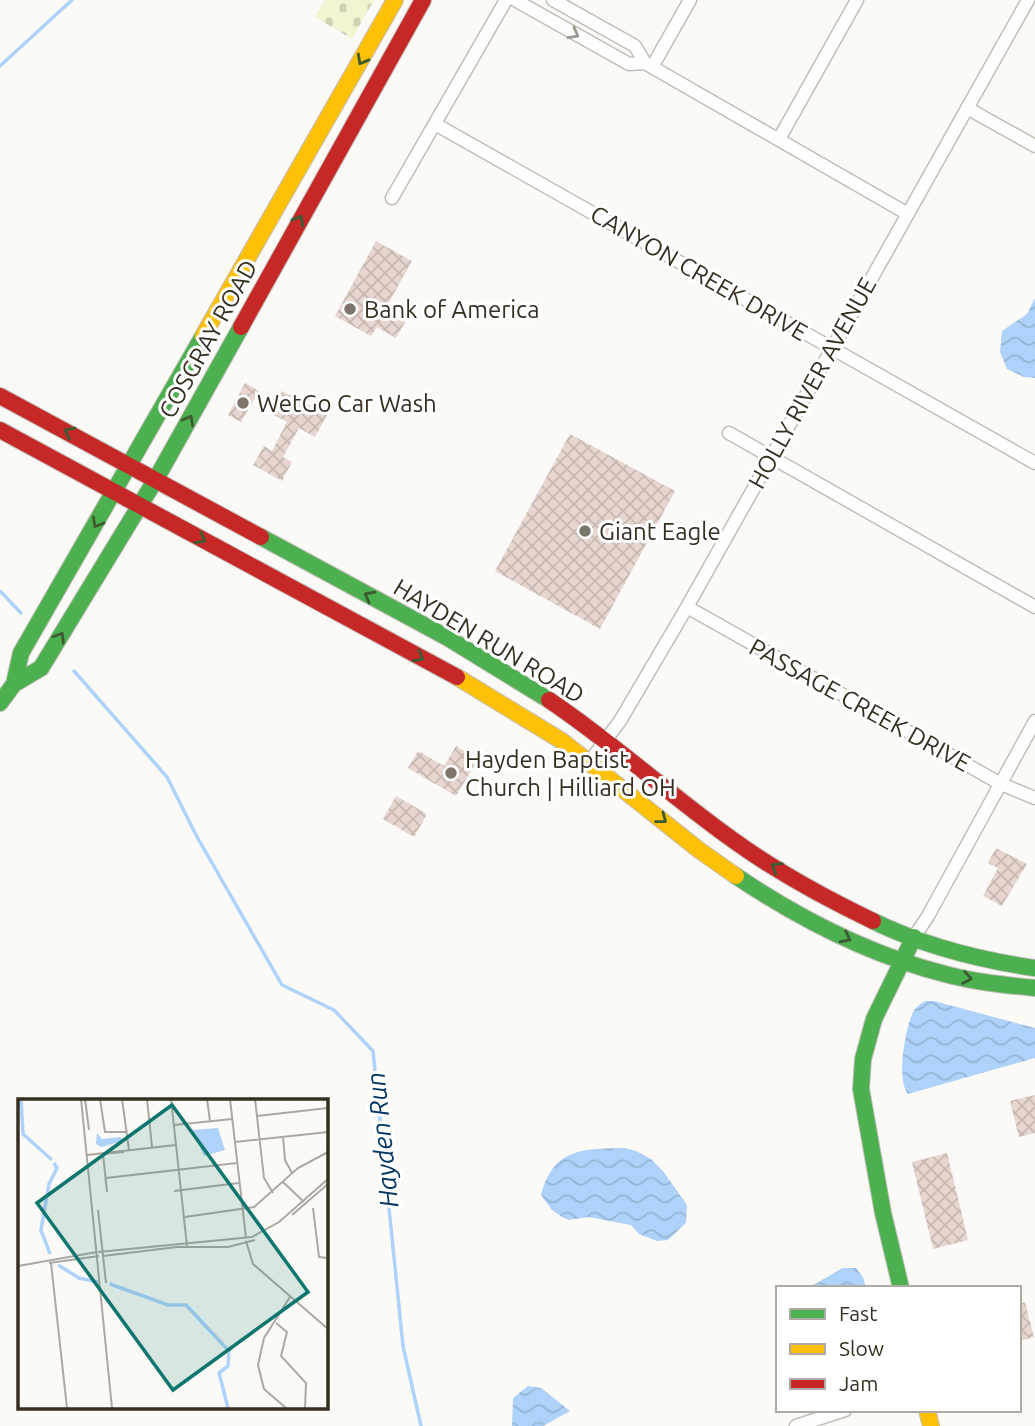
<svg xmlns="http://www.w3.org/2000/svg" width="1035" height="1426" font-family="Ubuntu,sans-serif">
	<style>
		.cemetery { fill: url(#cemetery-stones) }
		.water { fill: url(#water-waves) }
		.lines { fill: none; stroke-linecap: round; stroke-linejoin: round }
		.stream { stroke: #aed2f9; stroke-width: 3.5 }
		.building { fill: url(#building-cross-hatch) }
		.street-casing { stroke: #c2beb7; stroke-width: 15 }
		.fast-casing { stroke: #c2beb7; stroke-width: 18 }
		.slow-casing { stroke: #c2beb7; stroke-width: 18 }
		.jam-casing { stroke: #c2beb7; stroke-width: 18 }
		.street { stroke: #fffefe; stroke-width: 12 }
		.fast { stroke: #4caf50; stroke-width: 16 }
		.slow { stroke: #ffc107; stroke-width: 16 }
		.jam { stroke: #c62828; stroke-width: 16 }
		.oneway { stroke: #9a9690 }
		.oneway2 { stroke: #3d5b31 }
		.poi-dot { fill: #7b756c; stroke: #fff; stroke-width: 2.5 }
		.labels { text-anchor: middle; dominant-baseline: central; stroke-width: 6; stroke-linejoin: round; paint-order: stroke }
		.street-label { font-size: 24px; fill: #352e21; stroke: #fff }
		.poi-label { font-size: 24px; fill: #352e21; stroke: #fff; text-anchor: start }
		.water-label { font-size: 26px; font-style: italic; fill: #043764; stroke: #fff }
		.inset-river { fill: none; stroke: #aed2f9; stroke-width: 3.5 }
		.inset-road { fill: none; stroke: #aca8a1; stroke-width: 2 }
		.view { fill: #0f766e; fill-opacity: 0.15; stroke: #0f766e; stroke-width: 3.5 }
		.inset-edge { fill: none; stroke: #352e21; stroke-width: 3.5 }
	</style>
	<defs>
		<pattern id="cemetery-stones" width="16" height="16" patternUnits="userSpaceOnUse" patternTransform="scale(1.75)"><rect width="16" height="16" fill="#f3f4d1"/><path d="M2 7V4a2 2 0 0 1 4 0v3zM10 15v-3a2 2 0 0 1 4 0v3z" fill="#d1d2b3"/></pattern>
		<pattern id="water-waves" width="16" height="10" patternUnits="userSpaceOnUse" patternTransform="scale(1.75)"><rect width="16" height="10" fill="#aed2f9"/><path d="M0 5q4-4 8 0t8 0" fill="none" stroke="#96b5d5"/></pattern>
		<pattern id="building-cross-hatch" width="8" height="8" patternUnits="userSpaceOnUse" patternTransform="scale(1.75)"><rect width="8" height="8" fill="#e7d6d0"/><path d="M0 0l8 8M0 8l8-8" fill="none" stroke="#c7b8b2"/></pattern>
	</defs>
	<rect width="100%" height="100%" fill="#fcfaf7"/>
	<path class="cemetery" d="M325,0H374L352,39L315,17Z"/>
	<path class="water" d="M1035,298V378L1024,377L1007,369L1000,352L1002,331L1027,314Z
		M925,1001H934L1035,1028V1058L908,1094C896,1080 905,1029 913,1012C916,1007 920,1004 925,1001Z
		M626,1148L638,1152L651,1159L663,1171L687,1205L686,1223L668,1240L657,1241L639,1234L631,1225L588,1217L569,1220L562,1217L552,1210L541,1195C554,1147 583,1149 626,1148Z
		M843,1268H856L863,1277L866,1288H808Z
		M528,1386L541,1388L570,1411L543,1426H512L513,1398Z"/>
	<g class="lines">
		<path class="stream" d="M0,66L72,0
			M0,591L21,613
			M74,671L167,777L196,835L282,985L334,1010L373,1051L403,1346L421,1426"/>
	</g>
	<path class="building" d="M376,241L412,261L384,311L405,322L396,338L377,327L371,336L335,316Z
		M245,383L259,391L241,422L228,415Z
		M282,391L327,415L315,437L299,428L283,457L292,462L282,481L253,465L264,446L272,451L287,422L270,413Z
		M570,434L675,491L600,629L495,571Z
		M456,746L478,759L456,796L408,768L418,751L444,766Z
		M396,796L427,814L414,837L383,819Z
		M996,848L1027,864L1002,906L983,896L998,868L988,863Z
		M1035,1095V1133L1019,1137L1010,1101Z
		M947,1153L968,1240L933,1249L912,1162Z
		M1025,1302L1034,1337L1019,1341V1304Z"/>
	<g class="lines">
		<g class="street-casing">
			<path id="street" d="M515,0L629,64L645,63
				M553,0L635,46L645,63L908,214
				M652,67L690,0
				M967,108L1035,146
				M435,124L1035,463
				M779,139L857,0
				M392,198L506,0
				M729,433L1035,607
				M687,607L1001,784L1035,798
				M590,761L620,721L687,607L1028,0
				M914,937L928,916L1035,721
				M796,1426L845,1410"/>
		</g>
		<g class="fast-casing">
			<path id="fast" d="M261,537L448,638L549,700
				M14,684L41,668L156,479L241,327
				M0,703L14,684L21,653L203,336
				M736,876C800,919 870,955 945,974C974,982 1005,985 1035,988
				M873,921C924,946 979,960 1035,968
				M901,1288L883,1213L861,1089L863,1059L874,1019L914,937"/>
		</g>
		<g class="slow-casing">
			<path id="slow" d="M203,336L395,0
				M457,677L562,741L699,850L736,876
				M927,1410L931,1426"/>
		</g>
		<g class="jam-casing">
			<path id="jam" d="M241,327L423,0
				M0,396L261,537
				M0,430L457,677
				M549,700C613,743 670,795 733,840C777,872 825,898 873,921"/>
		</g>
		<use href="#street" class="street"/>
		<use href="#fast" class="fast"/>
		<use href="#slow" class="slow"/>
		<use href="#jam" class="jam"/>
	</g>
	<defs><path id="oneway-chevron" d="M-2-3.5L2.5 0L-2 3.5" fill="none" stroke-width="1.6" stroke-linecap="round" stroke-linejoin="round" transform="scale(1.75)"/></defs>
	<use class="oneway" href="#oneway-chevron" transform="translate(574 34) rotate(29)"/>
	<g class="oneway2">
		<use href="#oneway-chevron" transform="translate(362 60) rotate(119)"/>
		<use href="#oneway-chevron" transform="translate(299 220) rotate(-61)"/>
		<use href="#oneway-chevron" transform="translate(189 420) rotate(-61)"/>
		<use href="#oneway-chevron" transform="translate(69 432) rotate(-152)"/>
		<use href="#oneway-chevron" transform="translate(97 523) rotate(120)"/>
		<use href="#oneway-chevron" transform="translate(201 539) rotate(29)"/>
		<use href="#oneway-chevron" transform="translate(369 596) rotate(-152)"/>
		<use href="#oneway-chevron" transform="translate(60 637) rotate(-58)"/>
		<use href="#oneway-chevron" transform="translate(419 657) rotate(28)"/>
		<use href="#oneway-chevron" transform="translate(662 819) rotate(38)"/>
		<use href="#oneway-chevron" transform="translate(776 867) rotate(-149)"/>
		<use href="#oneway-chevron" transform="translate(846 938) rotate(27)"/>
		<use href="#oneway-chevron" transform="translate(967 978) rotate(10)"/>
	</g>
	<g class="poi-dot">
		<circle cx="350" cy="309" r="7"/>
		<circle cx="243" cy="403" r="7"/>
		<circle cx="585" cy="531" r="7"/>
		<circle cx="451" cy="773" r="7"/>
	</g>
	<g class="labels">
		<g class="street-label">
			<text transform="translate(699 273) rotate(30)">CANYON CREEK DRIVE</text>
			<text transform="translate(208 339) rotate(-61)">COSGRAY ROAD</text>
			<text transform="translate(812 383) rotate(-61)">HOLLY RIVER AVENUE</text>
			<text transform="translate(489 641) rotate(31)">HAYDEN RUN ROAD</text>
			<text transform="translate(860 705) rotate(29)">PASSAGE CREEK DRIVE</text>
		</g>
		<g class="poi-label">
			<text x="364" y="309">Bank of America</text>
			<text x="257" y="403">WetGo Car Wash</text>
			<text x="599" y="531">Giant Eagle</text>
			<text x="465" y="759">Hayden Baptist<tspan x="465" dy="28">Church | Hilliard OH</tspan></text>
		</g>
		<g class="water-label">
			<text transform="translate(382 1140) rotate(-96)">Hayden Run</text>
		</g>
	</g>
	<g transform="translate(18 1099)">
		<rect width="310" height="310" fill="#fcfaf7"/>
		<path d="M200,29L207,51L186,57L174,31ZM79,34L84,40L102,38L105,42L83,48L78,45Z" fill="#aed2f9"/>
		<path class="inset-river" d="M3,0L5,35L34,61M32,155L23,131L31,85L39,69L36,64M40,166L61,179L80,183M92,185L150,206H168L211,252L210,267L201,274L210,309"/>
		<path class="inset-road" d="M63,0L94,309M67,0L71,31M82,0L87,33H109M104,0L111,51M129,0L134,48M153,0L169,147M189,0L192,22M212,0L228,139M237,0L246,79L255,94M239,17L310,9M156,26L214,20M265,38L267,61L274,74M217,43L310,33M83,55L106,53M85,55L89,93M69,56L158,46M88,79L219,64M265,83L286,103M156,92L221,84M295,109L301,158L310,159M80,111L88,184M274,116L310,85M167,118L236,108L280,69L310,53M228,142L235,165L310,230M80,153L234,138L261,123L310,80M85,157L159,148H210L237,141M31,164L81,157M33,164L49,309M0,167L79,153M258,224L269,233L263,257L288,284L287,309M268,309L246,290L240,266L246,239L272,198"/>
		<path class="view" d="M154,6L290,193L155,291L19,104Z"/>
		<rect width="310" height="310" class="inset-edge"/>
	</g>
	<rect x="776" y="1286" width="245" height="126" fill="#ffffff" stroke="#aeaba6" stroke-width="2"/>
	<rect x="790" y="1309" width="35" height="10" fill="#4caf50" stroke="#aeaba6" stroke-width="2"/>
	<text x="839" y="1321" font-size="21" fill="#352e21">Fast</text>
	<rect x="790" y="1344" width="35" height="10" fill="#ffc107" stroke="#aeaba6" stroke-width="2"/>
	<text x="839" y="1356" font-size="21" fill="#352e21">Slow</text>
	<rect x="790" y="1379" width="35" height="10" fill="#c62828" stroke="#aeaba6" stroke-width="2"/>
	<text x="839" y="1391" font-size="21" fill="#352e21">Jam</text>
</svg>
